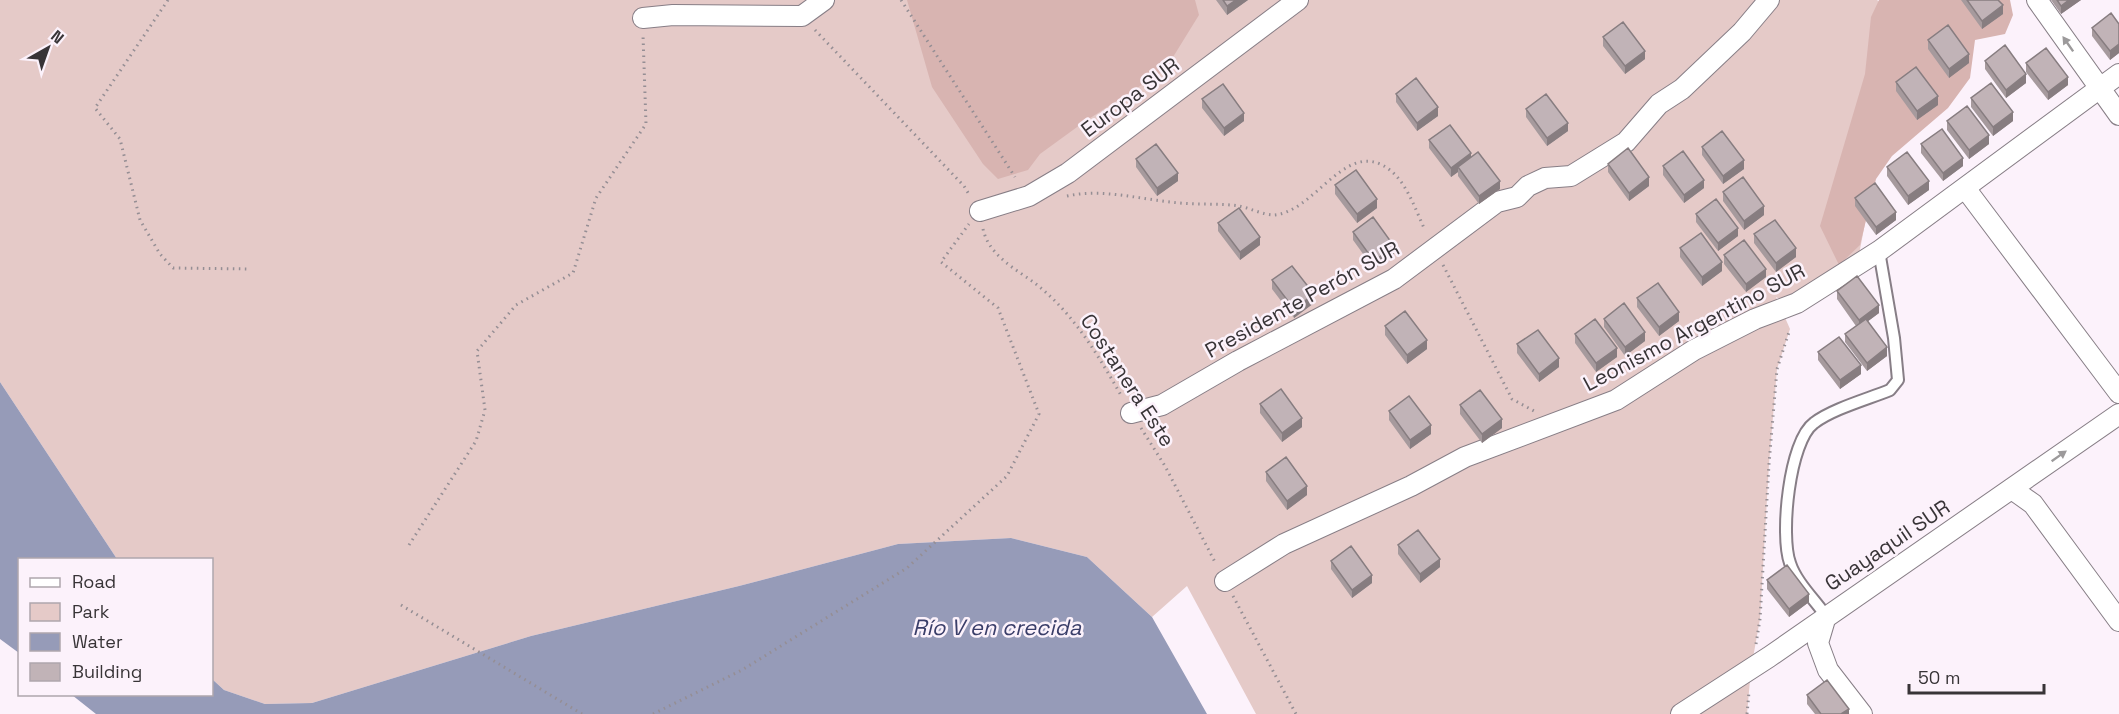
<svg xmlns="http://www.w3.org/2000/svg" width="2119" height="714" font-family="'Space Grotesk',sans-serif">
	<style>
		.green { fill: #e5cac8 }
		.forest { fill: #d8b4b1 }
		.water { fill: #969bb8 }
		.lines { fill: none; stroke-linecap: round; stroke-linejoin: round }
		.service-casing { stroke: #877e86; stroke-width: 14 }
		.minor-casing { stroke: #877e86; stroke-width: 22 }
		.path { stroke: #958e94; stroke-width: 3; stroke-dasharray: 1.5 4.5; stroke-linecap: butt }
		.service { stroke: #fff; stroke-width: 10 }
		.minor { stroke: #fff; stroke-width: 20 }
		.wall { fill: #a69a9d }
		.shaded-wall { fill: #877d80 }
		.building { fill: #c1b3b7; stroke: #877d80; stroke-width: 1.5 }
		.oneway { fill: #9c9a9b }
		.labels { text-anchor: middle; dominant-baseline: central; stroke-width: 5; stroke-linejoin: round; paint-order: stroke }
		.street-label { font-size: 21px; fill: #383437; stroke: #fcf2fb }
		.water-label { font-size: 22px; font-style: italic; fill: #3a3e69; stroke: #fcf2fb }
	</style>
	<rect width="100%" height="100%" fill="#fcf2fb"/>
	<path class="green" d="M0,0H1877L1893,13L1898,52L1857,265L1789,304L1776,297L1790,329L1777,369L1769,464L1760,619L1751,669L1747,714H1256L1187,586L1152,617L1087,557L1011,538L898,544L739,586L531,636L312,703L265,704L224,690L212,679V560L117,559L0,382Z"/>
	<path class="forest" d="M907,0H1195L1199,15L1165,70L1084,122L1040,154L1028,170L998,179L983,164L932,87Z
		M1879,0H2010L2013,15L2005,34L1975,40L1970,78L1948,108L1892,156L1876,179L1860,245L1839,265L1820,226L1865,74L1871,17Z"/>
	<path class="water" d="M0,382L117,559L20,560L19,653L0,639Z
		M1011,538L1087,557L1152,617L1207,714H96L72,695L212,694V679L224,690L265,704L312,703L531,636L739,586L898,544Z"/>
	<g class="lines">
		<g class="service-casing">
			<path id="service" d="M1826,616C1815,600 1796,582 1790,563C1780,536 1789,441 1814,423C1832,409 1868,399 1890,390L1898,380L1894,338L1879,251"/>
		</g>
		<g class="minor-casing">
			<path id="minor" d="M2037,0L2119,115
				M643,18L673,15L802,16L824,0
				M1965,188L2119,393
				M980,211L1029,196L1068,173L1298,0
				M1131,413L1162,405L1238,361L1394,279L1497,202L1517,197L1528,186L1545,178L1571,176L1626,142L1659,104L1682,89L1742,32L1769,0
				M2012,489L2033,504L2119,621
				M1225,581L1284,544L1411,486L1465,457L1616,400L1694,350L1755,319L1797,303L1879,251L2119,74
				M1826,616L1818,643L1828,670L1862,714
				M1681,714L1769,657L2119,414"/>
		</g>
		<path class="path" d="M168,0L95,108L120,139L140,220L160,254L173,268L250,269
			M901,0L1015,177
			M815,30L964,186L970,196
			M1067,196C1104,188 1142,200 1180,203C1199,205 1220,203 1239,206C1250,208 1263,215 1274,215C1313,212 1342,147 1380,164C1405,175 1414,207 1425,230
			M983,229C989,256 1016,269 1036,284C1074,314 1098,355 1122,397
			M1443,265L1512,399L1534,411
			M1141,428L1165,466L1216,564
			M409,545L476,441L485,410L477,351L516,305L573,273L596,198L646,124L643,35
			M1233,596L1296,714
			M401,605L582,714
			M1756,644L1760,619L1769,464L1777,369L1790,329
			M653,714L742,670L907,568L1007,476L1039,414L998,308L941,262L969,224
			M1747,714L1749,692"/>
		<use href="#service" class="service"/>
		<use href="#minor" class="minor"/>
	</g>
	<path class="wall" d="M1216,0H1248L1227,15Z
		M1961,0H1998L2003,14L1982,29Z
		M2051,0H2081L2061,14Z
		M2119,24V53L2110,60L2092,36V28Z
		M1603,37L1645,59L1625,74L1603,46Z
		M1928,40L1969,63L1949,78L1928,49Z
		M1985,61L2026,83L2006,98L1985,69Z
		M2026,63L2068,85L2048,100L2026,72Z
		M1896,82L1938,105L1917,120L1896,91Z
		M1396,94L1438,116L1417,131L1396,102Z
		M1971,98L2013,121L1993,136L1971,107Z
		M1202,99L1244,121L1224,136L1202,108Z
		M1526,109L1568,131L1547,146L1526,117Z
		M1947,121L1989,144L1969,159L1947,130Z
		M1429,140L1471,157L1500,189L1479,204L1458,176V172L1451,177L1429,148Z
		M1921,144L1963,166L1943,181L1921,153Z
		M1702,147L1744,169L1723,184L1702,155Z
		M1136,159L1178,181L1157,196L1136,167Z
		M1608,164L1649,186L1629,201L1608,172Z
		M1663,166L1704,188L1684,203L1663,175Z
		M1887,167L1929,190L1908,205L1887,176Z
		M1335,185L1377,208L1357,223L1335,194Z
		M1723,192L1764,215L1744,230L1723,201Z
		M1855,198L1896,220L1876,235L1855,206Z
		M1696,214L1738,236L1718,251L1696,222Z
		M1218,223L1260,245L1240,260L1218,231Z
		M1353,232L1394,254L1374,269L1353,240Z
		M1754,234L1796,257L1776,272L1754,243Z
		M1680,248L1722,271L1702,286L1680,257Z
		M1724,255L1766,277L1746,292L1724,264Z
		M1272,280L1314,303L1294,318L1272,289Z
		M1837,291L1879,313L1868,321L1887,356L1867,371L1845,342V334L1856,326L1837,299Z
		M1637,298L1679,321L1659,336L1637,307Z
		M1604,319L1645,341L1625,356L1604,327Z
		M1385,326L1427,349L1407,364L1385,335Z
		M1575,334L1617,357L1596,372L1575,343Z
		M1517,344L1559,367L1539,382L1517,353Z
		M1818,352L1861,374L1840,389L1818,360Z
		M1260,404L1302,427L1282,442L1260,413Z
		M1460,405L1502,428L1482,443L1460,414Z
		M1389,411L1431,434L1410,449L1389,420Z
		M1266,472L1307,495L1287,510L1266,481Z
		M1398,545L1440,567L1420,583L1398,554Z
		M1331,561L1372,583L1352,598L1331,569Z
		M1767,580L1809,602L1789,617L1767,589Z
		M1807,695L1849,714H1815L1807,704Z"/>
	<path class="shaded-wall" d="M1236,0H1248L1227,15V6Z
		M2069,0H2081L2061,14V6Z
		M2003,5V14L1982,29V21Z
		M2119,44V53L2110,60V51Z
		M1645,51V59L1625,74V66Z
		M1969,54V63L1949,78V69Z
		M2026,74V83L2006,98V90Z
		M2068,77V85L2048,100V92Z
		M1938,96V105L1917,120V111Z
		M1438,107V116L1417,131V123Z
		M2013,112V121L1993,136V127Z
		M1244,113V121L1224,136V128Z
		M1568,123V131L1547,146V138Z
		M1989,135V144L1969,159V150Z
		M1471,153V162L1458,167V172L1451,177V168Z
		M1963,158V166L1943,181V173Z
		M1744,160V169L1723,184V176Z
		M1178,173V181L1157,196V188Z
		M1649,177V186L1629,201V193Z
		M1704,180V188L1684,203V195Z
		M1500,181V189L1479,204V196Z
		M1929,181V190L1908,205V196Z
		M1377,199V208L1357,223V214Z
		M1764,206V215L1744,230V221Z
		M1896,212V220L1876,235V227Z
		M1738,228V236L1718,251V243Z
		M1260,237V245L1240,260V252Z
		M1394,246V254L1374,269V261Z
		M1796,248V257L1776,272V263Z
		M1722,262V271L1702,286V277Z
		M1766,269V277L1746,292V284Z
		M1314,294V303L1294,318V309Z
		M1879,305V313L1859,328V320Z
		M1679,312V321L1659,336V327Z
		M1645,332V341L1625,356V347Z
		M1427,340V349L1407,364V355Z
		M1887,347V356L1867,371V363Z
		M1617,348V357L1596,372V363Z
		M1559,358V367L1539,382V374Z
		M1861,365V374L1840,389V380Z
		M1302,418V427L1282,442V433Z
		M1502,419V428L1482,443V434Z
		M1431,425V434L1410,449V440Z
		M1307,486V495L1287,510V501Z
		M1440,559V567L1420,583V574Z
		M1372,575V583L1352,598V590Z
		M1809,594V602L1789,617V609Z
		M1849,709V714H1841Z"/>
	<path class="building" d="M1223,0H1236L1227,6Z
		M1967,0H1998L2003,5L1982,21Z
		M2057,0H2069L2061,6Z
		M2111,13L2119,24V44L2110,51L2092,28Z
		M1623,22L1645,51L1625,66L1603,37Z
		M1948,25L1969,54L1949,69L1928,40Z
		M2005,45L2026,74L2006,90L1985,61Z
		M2046,48L2068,77L2048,92L2026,63Z
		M1916,67L1938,96L1917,111L1896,82Z
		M1416,78L1438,107L1417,123L1396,94Z
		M1991,83L2013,112L1993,127L1971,98Z
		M1223,84L1244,113L1224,128L1202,99Z
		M1546,94L1568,123L1547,138L1526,109Z
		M1967,106L1989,135L1969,150L1947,121Z
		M1450,125L1471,153L1451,168L1429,140Z
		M1942,129L1963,158L1943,173L1921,144Z
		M1722,131L1744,160L1723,176L1702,147Z
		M1156,144L1178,173L1157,188L1136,159Z
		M1628,148L1649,177L1629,193L1608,164Z
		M1683,151L1704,180L1684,195L1663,166Z
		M1478,152L1500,181L1479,196L1458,167Z
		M1907,152L1929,181L1908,196L1887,167Z
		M1356,170L1377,199L1357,214L1335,185Z
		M1743,177L1764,206L1744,221L1723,192Z
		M1875,183L1896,212L1876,227L1855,198Z
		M1716,199L1738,228L1718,243L1696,214Z
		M1239,208L1260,237L1240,252L1218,223Z
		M1373,217L1394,246L1374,261L1353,232Z
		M1775,220L1796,248L1776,263L1754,234Z
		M1701,233L1722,262L1702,277L1680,248Z
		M1744,240L1766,269L1746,284L1724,255Z
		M1292,266L1314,294L1294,309L1272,280Z
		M1857,276L1879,305L1859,320L1837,291Z
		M1658,283L1679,312L1659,327L1637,298Z
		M1624,303L1645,332L1625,347L1604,319Z
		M1405,311L1427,340L1407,355L1385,326Z
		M1595,319L1617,348L1596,363L1575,334Z
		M1866,319L1887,347L1867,363L1845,334Z
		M1538,330L1559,358L1539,374L1517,344Z
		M1839,337L1861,365L1840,380L1818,352Z
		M1281,389L1302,418L1282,433L1260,404Z
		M1480,390L1502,419L1482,434L1460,405Z
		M1409,396L1431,425L1410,440L1389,411Z
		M1286,457L1307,486L1287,501L1266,472Z
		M1418,530L1440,559L1420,574L1398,545Z
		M1351,546L1372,575L1352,590L1331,561Z
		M1787,565L1809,594L1789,609L1767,580Z
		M1827,680L1849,709L1841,714H1821L1807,695Z"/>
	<defs><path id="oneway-solid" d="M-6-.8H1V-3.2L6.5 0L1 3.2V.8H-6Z" transform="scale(1.5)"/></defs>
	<g class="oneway">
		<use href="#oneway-solid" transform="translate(2068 44) rotate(-125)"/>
		<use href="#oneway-solid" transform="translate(2059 456) rotate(-35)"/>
	</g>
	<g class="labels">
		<g class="street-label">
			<text transform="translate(1130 97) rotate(-37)">Europa SUR</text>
			<text transform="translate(1302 299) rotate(-29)">Presidente Perón SUR</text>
			<text transform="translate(1694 327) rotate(-28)">Leonismo Argentino SUR</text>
			<text transform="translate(1128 380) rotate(57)">Costanera Este</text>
			<text transform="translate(1887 545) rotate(-34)">Guayaquil SUR</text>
		</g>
		<g class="water-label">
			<text x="997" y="627">Río V en crecida</text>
		</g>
	</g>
	<rect x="18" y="558" width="195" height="138" fill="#fcf2fb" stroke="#aea6ad" stroke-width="1.5"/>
	<rect x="30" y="578" width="30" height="9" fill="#ffffff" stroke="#aea6ad" stroke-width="1.5"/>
	<text x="72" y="588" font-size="18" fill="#383437">Road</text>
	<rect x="30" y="603" width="30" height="18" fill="#e5cac8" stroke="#aea6ad" stroke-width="1.5"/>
	<text x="72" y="618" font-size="18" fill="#383437">Park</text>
	<rect x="30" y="633" width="30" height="18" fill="#969bb8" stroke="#aea6ad" stroke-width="1.5"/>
	<text x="72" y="648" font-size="18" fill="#383437">Water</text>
	<rect x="30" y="663" width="30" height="18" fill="#c1b3b7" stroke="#aea6ad" stroke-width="1.5"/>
	<text x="72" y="678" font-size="18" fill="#383437">Building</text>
	<g transform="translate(48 48) rotate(40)" stroke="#fcf2fb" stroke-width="4.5" paint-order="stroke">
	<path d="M0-4.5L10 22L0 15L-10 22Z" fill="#383437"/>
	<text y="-9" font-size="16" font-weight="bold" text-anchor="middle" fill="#383437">N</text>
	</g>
	<path d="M1909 684v9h135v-9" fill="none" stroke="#383437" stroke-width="3"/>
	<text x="1918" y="684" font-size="18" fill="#383437" stroke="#fcf2fb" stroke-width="4.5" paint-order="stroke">50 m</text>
</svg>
